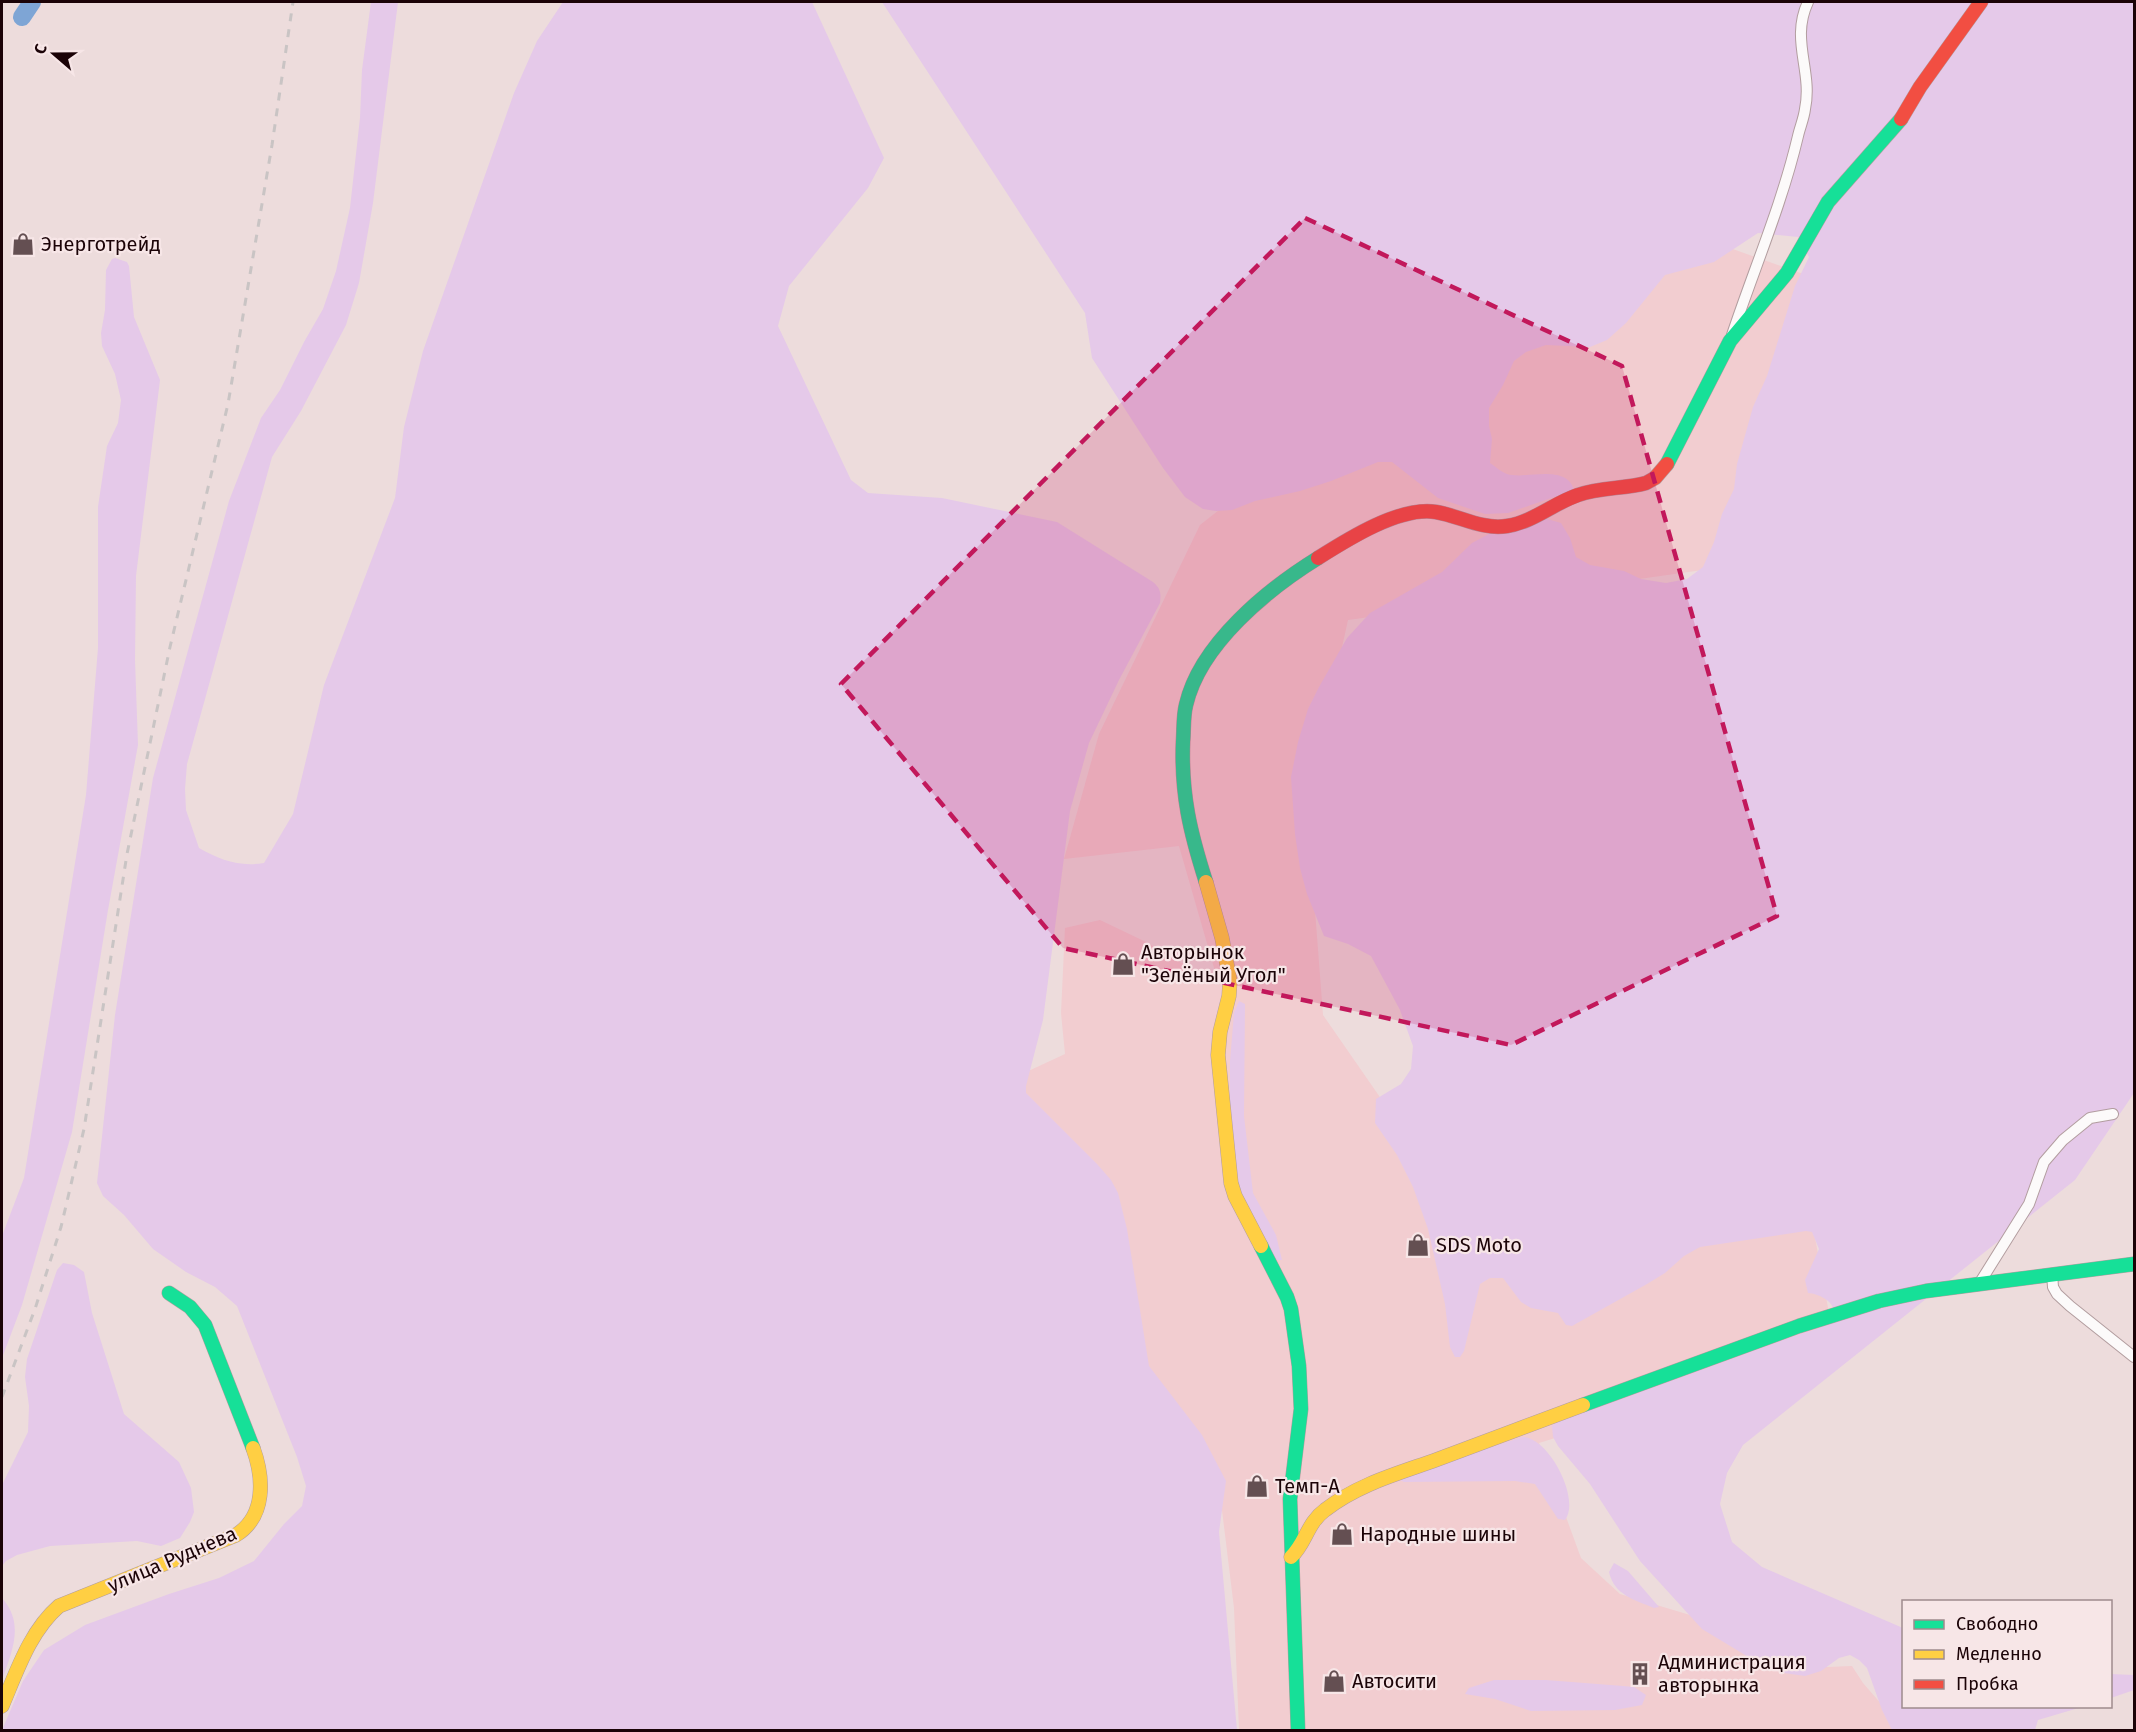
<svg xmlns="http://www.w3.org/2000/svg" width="2136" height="1732" font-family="'Fira Sans',sans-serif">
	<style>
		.built { fill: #f2cdd0 }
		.green { fill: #e5c9e9 }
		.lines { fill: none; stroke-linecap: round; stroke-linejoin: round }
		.river { stroke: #7ea5d5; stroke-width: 18 }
		.street-casing { stroke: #b29d9f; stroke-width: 12 }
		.fast-casing { stroke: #b29d9f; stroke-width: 15 }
		.slow-casing { stroke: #b29d9f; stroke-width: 15 }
		.jam-casing { stroke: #b29d9f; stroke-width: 15 }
		.street { stroke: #fcfafa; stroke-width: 10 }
		.fast { stroke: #16e098; stroke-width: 14 }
		.slow { stroke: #ffcf43; stroke-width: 14 }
		.jam { stroke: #f24e42; stroke-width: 14 }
		.rail { stroke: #c9c4c4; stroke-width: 3; stroke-dasharray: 8 8; stroke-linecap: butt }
		.marked { fill: #c2185b; fill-opacity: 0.2; stroke: #c2185b; stroke-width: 4.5; stroke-dasharray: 12 8; stroke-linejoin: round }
		.labels { text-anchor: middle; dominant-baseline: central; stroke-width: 4.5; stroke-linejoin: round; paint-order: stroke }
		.poi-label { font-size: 20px; fill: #1b0307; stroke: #f7e6e7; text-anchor: start }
		.street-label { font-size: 20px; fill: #1b0307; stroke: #f7e6e7 }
	</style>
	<rect width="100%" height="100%" fill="#eddcdc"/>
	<path class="built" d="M1654,221L1848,290L1731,566L1348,620L1307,806L1323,1015L1384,1103L1809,1205L1836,1351L1539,1443L1581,1558L1620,1594L1700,1618L1803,1668L1852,1666L1863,1683L1896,1721L1908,1730H1239L1234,1608L1220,1494L1140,1364L1011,1079L1065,1054L1061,1013L1065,928L1100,920L1146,942L1219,985L1179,846L1064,859L1099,734L1200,525L1270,470Z"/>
	<path class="green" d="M371,2H398L373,203L359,283L346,325L301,411L272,457L187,764L185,789L186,810L199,848C220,860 239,867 264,863L293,814L324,685L395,498L404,427L423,351L514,93L537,41L563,2H812L884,158L868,188L789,286L778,326L851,480L868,493L942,498L1057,522L1153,582C1161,589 1161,593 1160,603L1119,680L1089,743L1070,811L1043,1020L1026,1086V1093L1097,1164L1111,1180L1118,1193L1127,1229L1149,1366L1202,1435L1226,1481L1219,1532L1237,1730H2L23,1681L44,1650L85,1625L169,1594L219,1578L254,1561L284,1524L302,1506L306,1486L297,1457L237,1306L215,1287L186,1272L153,1249L124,1215L103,1196L97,1183L115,1015L153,778L229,501L261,418L280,390L304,342L323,309L336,271L350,208L360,118L362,70Z
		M882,2H2134V1093L2075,1180L1743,1445L1727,1473L1720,1504L1732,1542L1762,1567L1903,1628L1904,1706L2082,1707L2038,1720L2035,1730H1892L1882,1710L1867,1668L1859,1660L1850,1655L1839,1658L1821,1671L1805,1676L1784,1673L1755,1661L1702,1629L1640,1561L1590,1484L1558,1446L1553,1437L1552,1426L1557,1422L1799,1334C1809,1331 1823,1329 1830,1320C1842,1305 1821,1294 1808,1293L1805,1280L1819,1249L1812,1232L1806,1231L1700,1247L1684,1256L1665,1273L1647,1284L1572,1326L1566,1325L1558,1313L1531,1308L1521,1302L1503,1278H1490L1480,1284L1464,1351L1460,1357H1455L1450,1347L1445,1304L1428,1229L1413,1187L1397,1155L1375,1123L1376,1099L1401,1084L1411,1069L1413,1046L1400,1010L1371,956L1348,944L1324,936L1307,894L1300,868L1295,834L1291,777L1298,742L1308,709L1319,687L1347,638L1370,613L1442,572L1472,543L1489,534L1514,529L1547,519L1561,523L1570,538L1576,557L1590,565L1624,571L1641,579L1666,583L1687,579L1703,567L1714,542L1722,514L1734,489L1737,464L1753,407L1767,376L1795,286L1809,257L1798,237L1758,233L1714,262L1665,275L1626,323L1607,340L1590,347L1546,345L1526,352L1514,361L1503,385L1489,408V426L1492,439L1490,463C1495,466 1501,472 1507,474C1525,480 1566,463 1574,490L1508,513L1485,514L1438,498L1392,462H1378L1331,481L1300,491L1255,501L1232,510L1216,511L1203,509L1185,497L1163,468L1092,358L1085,313Z
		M115,258L127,262L129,266L134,317L160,380L136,576L135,660L138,745L108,910L72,1132L22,1305L2,1358V1236L24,1178L86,795L98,648V507L107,446L118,423L121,400L115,374L102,346L101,333L105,310L106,270L112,259Z
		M1239,1001L1245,1004L1244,1116L1253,1193L1276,1235L1282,1260H1277L1273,1255L1236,1187L1230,1126V1061L1234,1013Z
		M63,1263L74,1265L84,1272L92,1313L124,1414L179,1462L191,1488L194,1512L190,1522L180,1538L161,1546L137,1541L50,1546L17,1555L6,1561L2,1566V1485L28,1432L29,1406L25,1377L27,1359L57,1270Z
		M1523,1437C1549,1438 1581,1499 1565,1520L1558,1519L1535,1484L1515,1481L1404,1482L1398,1479L1401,1476Z
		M1614,1563L1628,1571L1659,1607L1654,1608C1635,1600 1614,1595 1609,1572Z
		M2,1598C25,1624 12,1651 2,1680Z
		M2110,1674L2134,1675V1690L2111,1698Z
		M1494,1680H1546L1623,1686L1634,1687L1646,1695L1642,1705L1615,1710L1531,1711L1495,1699L1465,1694L1469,1688Z"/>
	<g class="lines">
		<path class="river" d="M22,17L32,2"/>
		<g class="street-casing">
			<path id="street" d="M1732,335C1754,269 1782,204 1798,136C1800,127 1804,118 1805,109C1813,71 1790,40 1808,2
				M2052,1274L2053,1287L2057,1294L2070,1306L2134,1357
				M1979,1284L2029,1204L2044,1162L2063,1140L2090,1118L2113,1114"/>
		</g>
		<g class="fast-casing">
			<path id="fast" d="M1667,464L1730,341L1787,273L1828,202L1901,119
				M1206,882C1190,832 1181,794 1183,742C1184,730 1183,717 1186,705C1200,644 1268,589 1318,558
				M1261,1246L1287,1297L1291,1309L1299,1366L1301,1409L1290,1499L1298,1730
				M169,1293L190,1307L205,1325L253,1448
				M1583,1405L1799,1326L1879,1301L1926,1291L2134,1264"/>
		</g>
		<g class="slow-casing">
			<path id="slow" d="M1206,882L1222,938L1230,981L1229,996L1220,1032L1218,1055L1231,1183L1235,1196L1261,1246
				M1291,1557C1306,1543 1307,1523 1325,1510C1357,1485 1396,1474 1433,1461C1483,1442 1533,1424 1583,1405
				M2,1706C17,1671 30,1631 59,1606L236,1535C266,1516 264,1478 253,1448"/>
		</g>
		<g class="jam-casing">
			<path id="jam" d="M1901,119L1920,87L1981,2
				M1318,558C1348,539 1400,506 1436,512C1460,516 1482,530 1507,526C1533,522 1554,503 1578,495C1600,487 1624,489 1646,483L1655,478L1667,464"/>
		</g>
		<use href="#street" class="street"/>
		<use href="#fast" class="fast"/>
		<use href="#slow" class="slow"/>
		<use href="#jam" class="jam"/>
		<path class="rail" d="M2,1397L35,1309L61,1227L84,1129L127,854L170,647L228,404L272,145L293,2"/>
	</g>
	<path class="marked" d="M1305,218L1622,366L1777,916L1511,1045L1063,948L841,684Z"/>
	<defs>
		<g id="shop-bare" transform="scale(1.8)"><path d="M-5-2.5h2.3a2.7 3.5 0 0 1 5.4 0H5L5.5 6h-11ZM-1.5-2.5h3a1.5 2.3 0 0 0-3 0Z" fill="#644f52" stroke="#f7e6e7" stroke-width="2.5" paint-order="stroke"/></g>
		<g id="building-bare" transform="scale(1.8)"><path d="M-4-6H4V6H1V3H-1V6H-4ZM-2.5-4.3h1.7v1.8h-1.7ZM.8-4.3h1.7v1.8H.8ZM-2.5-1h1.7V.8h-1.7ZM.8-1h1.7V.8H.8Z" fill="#644f52" stroke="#f7e6e7" stroke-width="2.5" paint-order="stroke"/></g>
	</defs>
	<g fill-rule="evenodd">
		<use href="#shop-bare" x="23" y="244"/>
		<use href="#shop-bare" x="1123" y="964"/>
		<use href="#shop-bare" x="1418" y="1245"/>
		<use href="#shop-bare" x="1257" y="1486"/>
		<use href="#shop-bare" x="1342" y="1534"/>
		<use href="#building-bare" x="1640" y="1674"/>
		<use href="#shop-bare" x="1334" y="1681"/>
	</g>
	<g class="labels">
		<g class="poi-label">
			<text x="41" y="244">Энерготрейд</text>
			<text x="1141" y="952">Авторынок<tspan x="1141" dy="23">"Зелёный Угол"</tspan></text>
			<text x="1436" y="1245">SDS Moto</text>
			<text x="1275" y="1486">Темп-А</text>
			<text x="1360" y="1534">Народные шины</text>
			<text x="1658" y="1662">Администрация<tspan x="1658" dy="23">авторынка</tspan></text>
			<text x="1352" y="1681">Автосити</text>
		</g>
		<g class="street-label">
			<text transform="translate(172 1559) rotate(-23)">улица Руднева</text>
		</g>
	</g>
	<rect width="2136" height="1732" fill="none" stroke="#1b0307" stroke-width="6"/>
	<rect x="1902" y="1600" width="210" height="108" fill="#f7e6e7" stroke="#9f8b8d" stroke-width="1.5"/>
	<rect x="1914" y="1620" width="30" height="9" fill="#16e098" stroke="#9f8b8d" stroke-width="1.5"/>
	<text x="1956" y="1630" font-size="18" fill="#1b0307">Свободно</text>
	<rect x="1914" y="1650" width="30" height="9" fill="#ffcf43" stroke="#9f8b8d" stroke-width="1.5"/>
	<text x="1956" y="1660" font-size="18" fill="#1b0307">Медленно</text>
	<rect x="1914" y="1680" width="30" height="9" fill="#f24e42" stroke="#9f8b8d" stroke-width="1.5"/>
	<text x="1956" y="1690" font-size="18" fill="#1b0307">Пробка</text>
	<g transform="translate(54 54) rotate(290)" stroke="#f7e6e7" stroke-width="4.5" paint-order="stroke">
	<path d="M0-4.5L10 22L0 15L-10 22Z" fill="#1b0307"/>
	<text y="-9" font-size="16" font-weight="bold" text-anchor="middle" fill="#1b0307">С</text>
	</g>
</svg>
